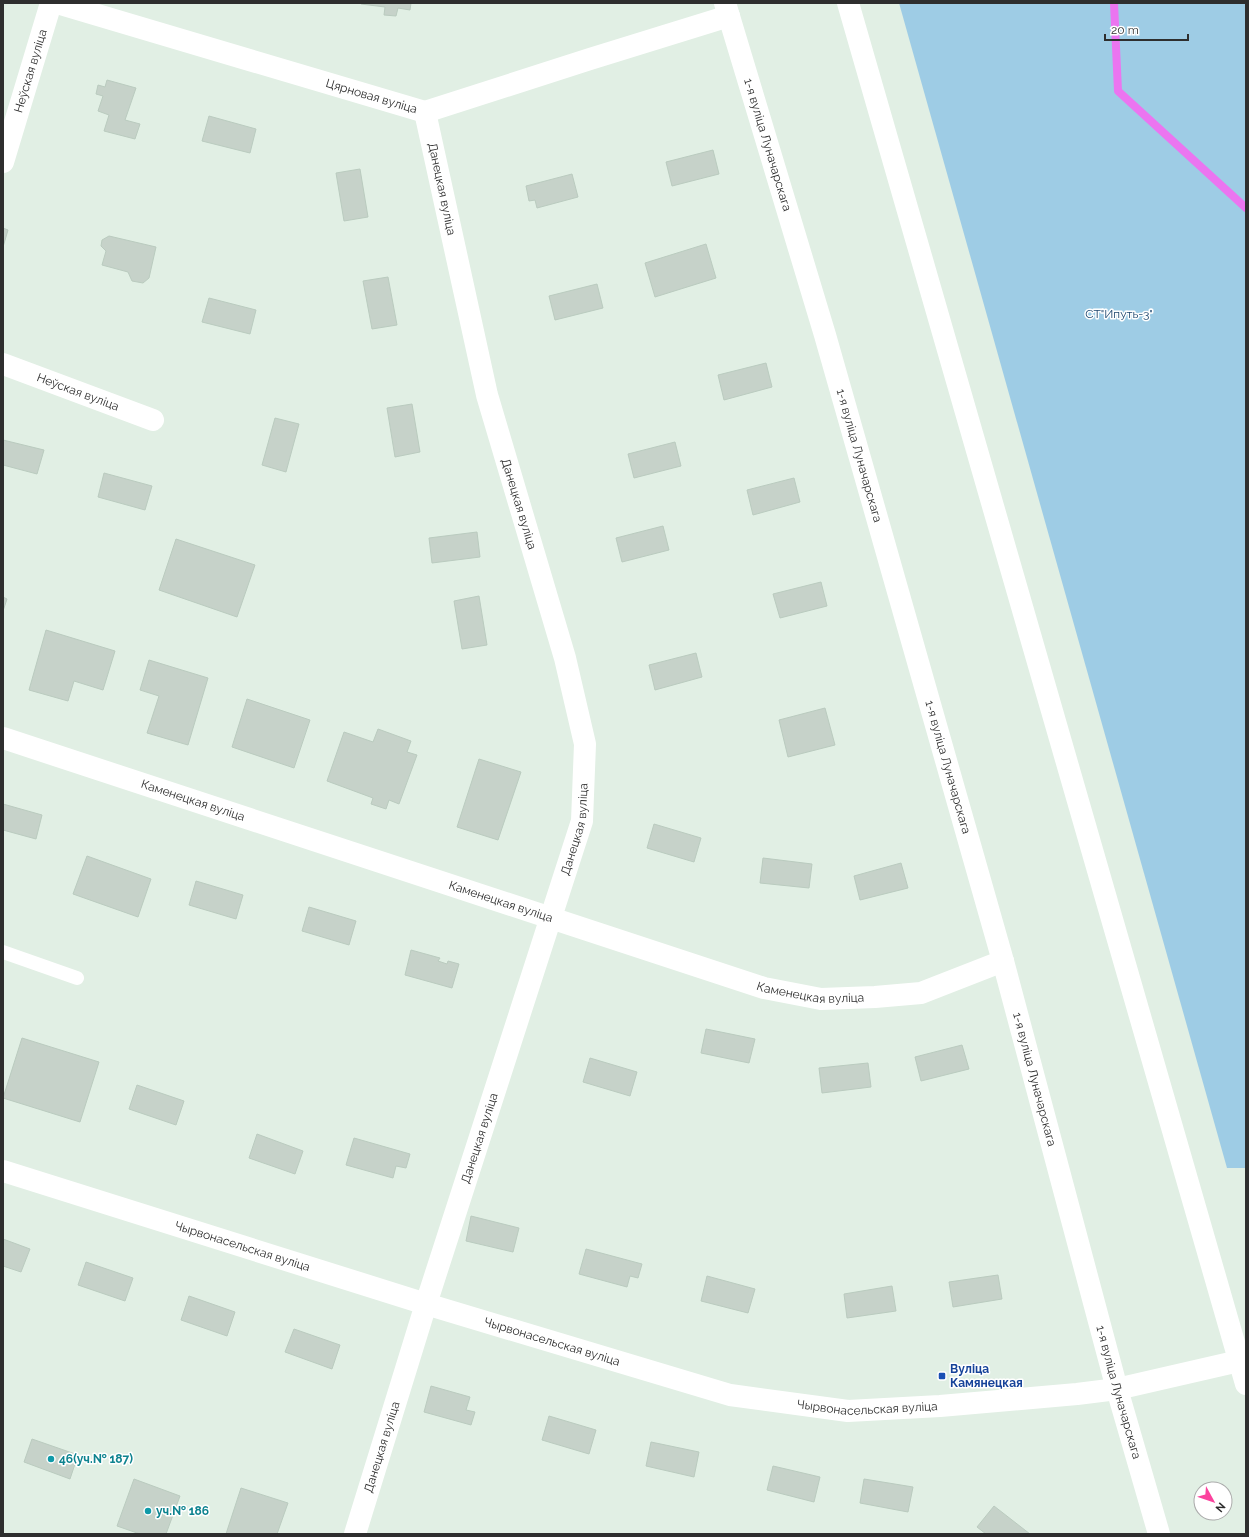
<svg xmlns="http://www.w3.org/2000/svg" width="1249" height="1537" font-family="Raleway,sans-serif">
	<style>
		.green { fill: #9ecce5 }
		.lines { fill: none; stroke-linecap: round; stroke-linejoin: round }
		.stream { stroke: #eb75f0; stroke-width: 8 }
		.building { fill: #c6d2c9; stroke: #bacbbf }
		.path { stroke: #d1d1d1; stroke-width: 2.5; stroke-dasharray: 3 2; stroke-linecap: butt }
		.lane { stroke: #fff; stroke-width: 14 }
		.street { stroke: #fff; stroke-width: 22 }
		.secondary { stroke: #fff; stroke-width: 22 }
		.transit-dot { fill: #1a4fb4; stroke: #fff; stroke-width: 1.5 }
		.culture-dot { fill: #0f9aa8; stroke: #fff; stroke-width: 1.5 }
		.labels { text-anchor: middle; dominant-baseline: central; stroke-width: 3; stroke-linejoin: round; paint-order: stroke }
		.street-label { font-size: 12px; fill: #2e2e2e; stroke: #fff }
		.park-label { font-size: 12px; fill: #1b456d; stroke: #fff }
		.transit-label { font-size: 12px; font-weight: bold; fill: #164399; stroke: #fff; text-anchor: start }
		.culture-label { font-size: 12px; font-weight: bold; fill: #0d838f; stroke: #fff; text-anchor: start }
	</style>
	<rect width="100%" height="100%" fill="#e1efe4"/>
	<path class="green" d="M899,3H1246V1168H1227Z"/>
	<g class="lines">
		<path class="stream" d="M1114,3L1118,91L1246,208"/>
	</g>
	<path class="building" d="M361,3H411L410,10L398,8L396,16L384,15L385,7L361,4Z
		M107,80L136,88L125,120L140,124L135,139L104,131L109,115L98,111L103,96L96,94L98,85L105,87Z
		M209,116L256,129L250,153L202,141Z
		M713,150L719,174L672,186L666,162Z
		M360,169L368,217L344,221L336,173Z
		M572,174L578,197L537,208L535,200L529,201L526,186Z
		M3,228L8,230L3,247Z
		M109,236L156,247L149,278L143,283L132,281L128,272L102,265L106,251L101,246L102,240Z
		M706,244L716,278L655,297L645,263Z
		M388,277L397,325L372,329L363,281Z
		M597,284L603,308L555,320L549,296Z
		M209,298L256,310L250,334L202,322Z
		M766,363L772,387L724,400L718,375Z
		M412,404L420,452L395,457L387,408Z
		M275,418L299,424L286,472L262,465Z
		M3,440L44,450L37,474L3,465Z
		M675,442L681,466L634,478L628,454Z
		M104,473L152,486L145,510L98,497Z
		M794,478L800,502L753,515L747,490Z
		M663,526L669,550L622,562L616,538Z
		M477,532L480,557L432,563L429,538Z
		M176,539L255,565L237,617L159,590Z
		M821,582L827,606L780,618L773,594Z
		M479,596L487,645L462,649L454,601Z
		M3,597L7,599L3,611Z
		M46,630L115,651L103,690L74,681L68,701L29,690Z
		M696,653L702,677L655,690L649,665Z
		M149,660L208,678L188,745L147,733L159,696L140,690Z
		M247,699L310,720L294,768L232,747Z
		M825,708L835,745L788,757L779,720Z
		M378,729L411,741L407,752L417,755L399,804L389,800L386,809L371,804L373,798L327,781L344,732L373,742Z
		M479,759L521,772L498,840L457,827Z
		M3,804L42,815L36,839L3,830Z
		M654,824L701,838L694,862L647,848Z
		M87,856L151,879L138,917L73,894Z
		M763,858L812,864L809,888L760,883Z
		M901,863L908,888L860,900L854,876Z
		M196,881L243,895L236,919L189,905Z
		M309,907L356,921L349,945L302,931Z
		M411,950L440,958L438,961L447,964L448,961L459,964L452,988L405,975Z
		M706,1029L755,1039L749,1063L701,1053Z
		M22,1038L99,1062L80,1122L3,1098Z
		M962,1045L969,1069L921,1081L915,1057Z
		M590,1058L637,1072L630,1096L583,1082Z
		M868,1063L871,1087L822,1093L819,1068Z
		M137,1085L184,1101L176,1125L129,1109Z
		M257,1134L303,1151L295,1174L249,1158Z
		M354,1138L410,1154L406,1168L396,1166L393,1178L346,1165Z
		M471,1216L519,1228L513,1252L466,1241Z
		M3,1239L30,1249L21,1272L3,1266Z
		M586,1249L642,1264L638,1278L630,1276L627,1287L579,1274Z
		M86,1262L133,1278L125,1301L78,1285Z
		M998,1275L1002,1299L953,1307L949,1282Z
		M707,1276L755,1289L748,1313L701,1301Z
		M892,1286L896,1311L847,1318L844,1294Z
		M189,1296L235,1312L227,1336L181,1320Z
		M294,1329L340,1345L332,1369L285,1352Z
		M431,1386L470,1397L466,1410L475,1412L471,1425L424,1412Z
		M549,1416L596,1430L589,1454L542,1440Z
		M32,1439L78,1455L70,1479L24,1462Z
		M651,1442L699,1452L694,1477L646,1466Z
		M773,1466L820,1477L814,1502L767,1490Z
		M134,1479L180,1496L166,1534H140L117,1526Z
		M864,1479L913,1487L908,1512L860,1503Z
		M241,1488L288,1503L277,1534H226Z
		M994,1506L1030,1534H986L977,1527Z"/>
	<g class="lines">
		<path class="path" d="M1127,1533V1534"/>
		<path class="lane" d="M3,952L77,978"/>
		<g class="street">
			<path id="s1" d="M57,3L425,112L590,59L729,16"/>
			<path id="s2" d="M725,3L825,335L1003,961L1117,1389L1159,1534"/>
			<path id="s3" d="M3,162L51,3"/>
			<path id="s4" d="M3,364L153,420"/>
			<path id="s5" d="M3,738L764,988L821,999L875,997L921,993L1003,961"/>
			<path id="s6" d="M355,1534L426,1304L582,821L585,744L565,658L487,395L425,112"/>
		</g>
		<g class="secondary">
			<path d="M848,3L1246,1384"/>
			<path id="s7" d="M3,1171L426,1304L730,1395L848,1411L940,1406L1077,1394L1117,1389L1239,1361"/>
		</g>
	</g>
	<rect class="transit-dot" x="938" y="1372" width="8" height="8" rx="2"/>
	<g class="culture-dot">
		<circle cx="51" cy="1459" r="4"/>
		<circle cx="148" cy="1511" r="4"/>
	</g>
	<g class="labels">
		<g class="street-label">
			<text stroke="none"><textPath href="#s3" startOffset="95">Неўская вуліца</textPath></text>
			<text stroke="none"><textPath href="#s1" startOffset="328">Цярновая вуліца</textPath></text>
			<text stroke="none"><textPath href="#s2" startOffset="148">1-я вуліца Луначарскага</textPath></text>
			<text transform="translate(442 189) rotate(78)">Данецкая вуліца</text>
			<text stroke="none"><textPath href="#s4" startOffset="80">Неўская вуліца</textPath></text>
			<text stroke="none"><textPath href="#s2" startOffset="472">1-я вуліца Луначарскага</textPath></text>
			<text transform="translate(519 504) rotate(73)">Данецкая вуліца</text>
			<text stroke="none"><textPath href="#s2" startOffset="796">1-я вуліца Луначарскага</textPath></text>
			<text stroke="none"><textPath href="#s5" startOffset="200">Каменецкая вуліца</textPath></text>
			<text stroke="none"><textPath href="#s6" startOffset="739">Данецкая вуліца</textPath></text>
			<text stroke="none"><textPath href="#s5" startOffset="524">Каменецкая вуліца</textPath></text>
			<text stroke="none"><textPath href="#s5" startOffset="848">Каменецкая вуліца</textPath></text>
			<text stroke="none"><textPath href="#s2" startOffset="1120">1-я вуліца Луначарскага</textPath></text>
			<text stroke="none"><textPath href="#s6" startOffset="415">Данецкая вуліца</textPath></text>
			<text stroke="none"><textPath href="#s7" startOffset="251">Чырвонасельская вуліца</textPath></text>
			<text stroke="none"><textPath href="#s7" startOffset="575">Чырвонасельская вуліца</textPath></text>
			<text stroke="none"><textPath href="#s2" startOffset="1444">1-я вуліца Луначарскага</textPath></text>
			<text stroke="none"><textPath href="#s7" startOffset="899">Чырвонасельская вуліца</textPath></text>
			<text stroke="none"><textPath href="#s6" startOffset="91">Данецкая вуліца</textPath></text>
		</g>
		<g class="park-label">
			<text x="1119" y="314">СТ"Ипуть-3"</text>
		</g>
		<g class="transit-label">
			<text x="950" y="1369">Вуліца<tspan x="950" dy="14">Камянецкая</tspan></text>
		</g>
		<g class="culture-label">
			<text x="59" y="1459">46(уч.№ 187)</text>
			<text x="156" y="1511">уч.№ 186</text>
		</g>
	</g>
	<rect width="1249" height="1537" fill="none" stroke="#2e2e2e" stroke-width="8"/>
	<g transform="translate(1213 1501) rotate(130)"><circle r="19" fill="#ffffff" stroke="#ababab"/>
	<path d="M0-3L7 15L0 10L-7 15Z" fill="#fb429d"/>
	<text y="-6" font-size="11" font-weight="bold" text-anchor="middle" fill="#2e2e2e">N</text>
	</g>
	<path d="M1105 34v6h83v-6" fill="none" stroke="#2e2e2e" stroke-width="2"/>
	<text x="1111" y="34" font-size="12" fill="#2e2e2e" stroke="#ffffff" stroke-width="3" paint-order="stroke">20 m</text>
</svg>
